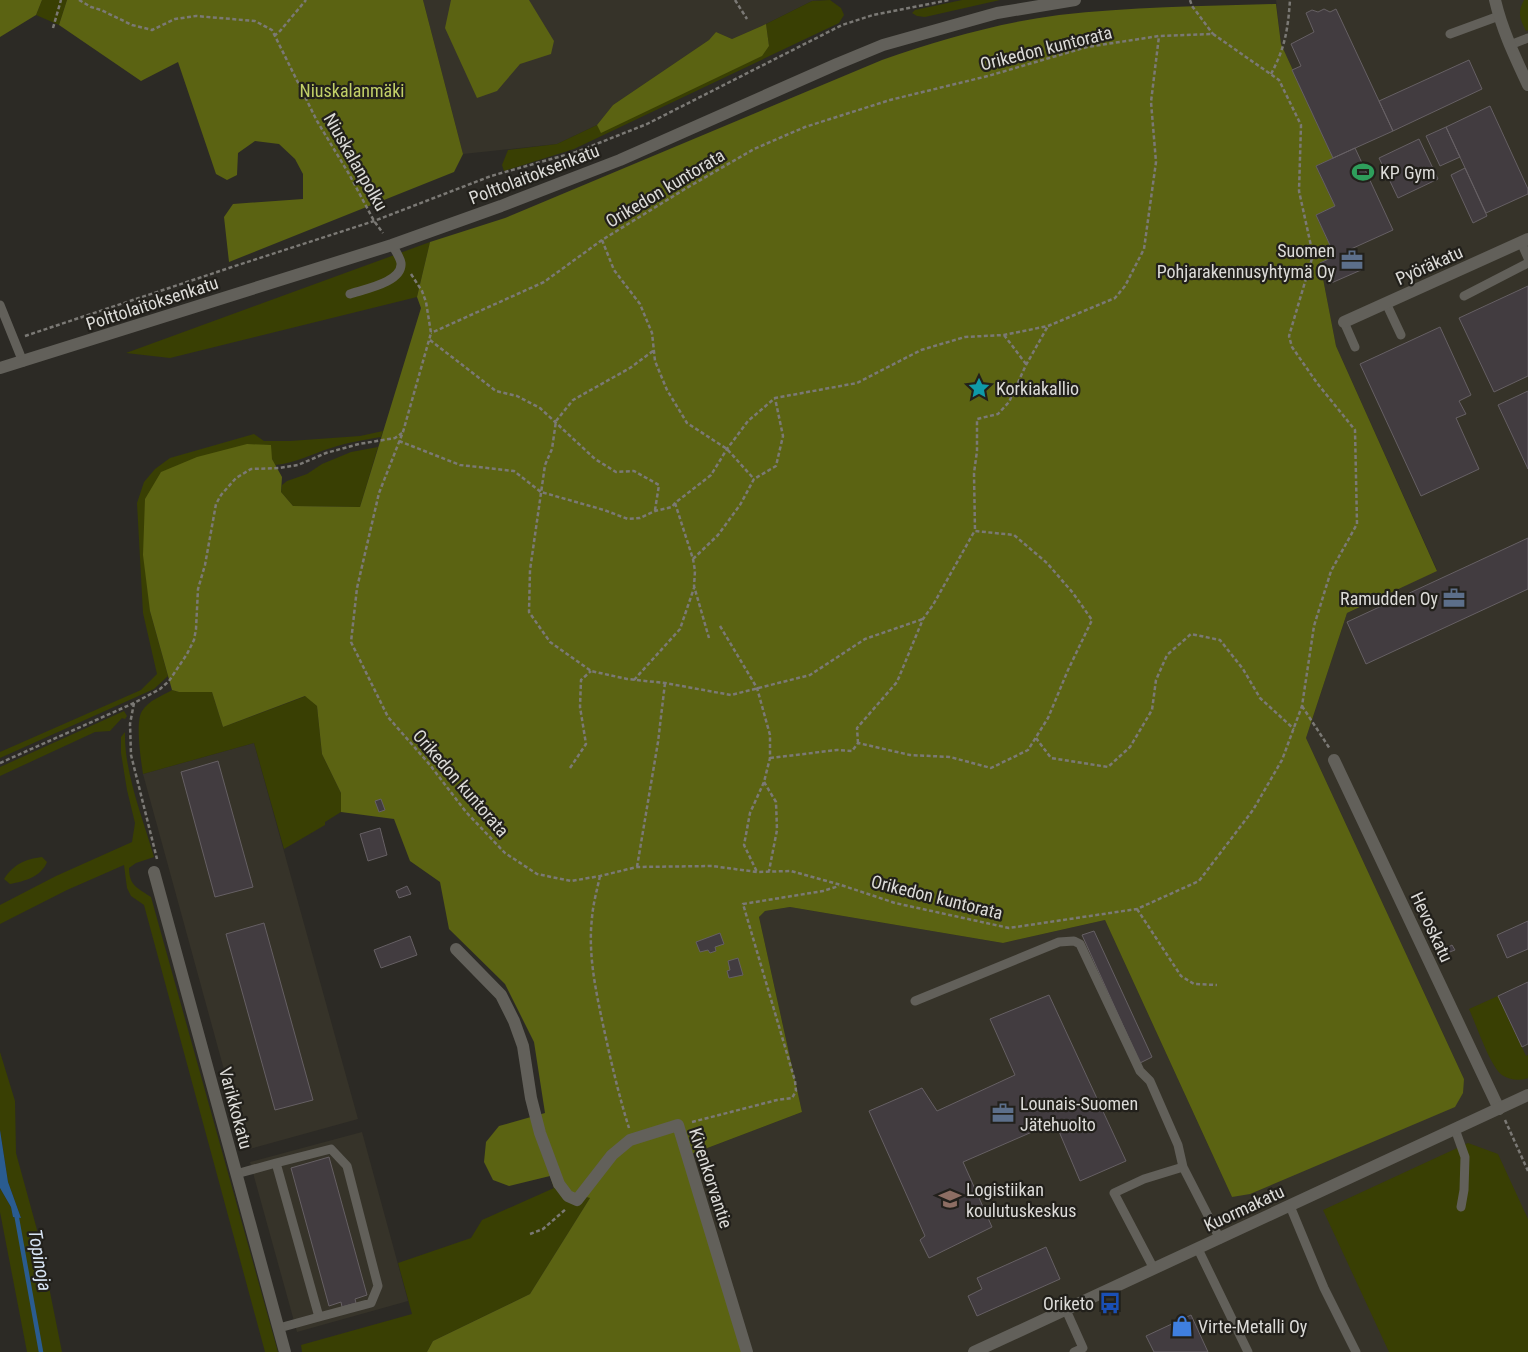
<svg xmlns="http://www.w3.org/2000/svg" width="1528" height="1352" font-family="'Roboto Condensed',sans-serif">
	<style>
		.built { fill: #363329 }
		.green { fill: #393f03 }
		.forest { fill: #5b6312 }
		.water { fill: #2a5c90 }
		.lines { fill: none; stroke-linecap: round; stroke-linejoin: round }
		.stream { stroke: #2a5c90; stroke-width: 4.5 }
		.building { fill: #423c40; stroke: #666064 }
		.path { stroke: #7b7975; stroke-width: 2.5; stroke-dasharray: 4 2.5; stroke-linecap: butt }
		.lane { stroke: #62605a; stroke-width: 9 }
		.street { stroke: #62605a; stroke-width: 12 }
		.secondary { stroke: #62605a; stroke-width: 12 }
		.labels { text-anchor: middle; dominant-baseline: central; stroke-width: 4.5; stroke-linejoin: round; paint-order: stroke }
		.street-label { font-size: 18px; fill: #dcdbd8; stroke: #22201b }
		.park-label { font-size: 18px; fill: #c2d068; stroke: #22201b }
		.poi-label { font-size: 18px; fill: #dcdbd8; stroke: #22201b; text-anchor: start }
		.water-label { font-size: 19px; font-style: italic; fill: #d8e5f5; stroke: #22201b }
	</style>
	<rect width="100%" height="100%" fill="#2c2a25"/>
	<path class="built" d="M423,0H822L812,1L766,24L732,39L716,32L709,40L613,105L597,125L557,144L463,154Z
		M1276,0H1528V1352H749L689,1155L802,1112L759,917L765,911L790,907L1003,943L1105,920L1232,1197L1464,1079L1306,738L1347,613L1437,570L1336,346L1320,263L1335,256L1316,215V166L1333,158L1281,44Z
		M254,743L358,1119L246,1150L143,774Z
		M362,1132L408,1301L297,1332L250,1162Z"/>
	<path class="green" d="M42,0H67L59,25L36,15Z
		M830,0L841,8L844,15L839,23L574,149L504,171L502,165L508,150L557,144L597,125L601,132L761,56L769,46L766,24L812,1Z
		M962,0H1000L925,17L917,16L912,13L915,10Z
		M1524,0H1528V30L1526,31C1520,19 1517,13 1524,0Z
		M430,242L417,297L170,358L126,353Z
		M383,431L381,437C364,440 348,442 331,448C311,454 297,463 275,465L272,459L150,611L168,676L154,689L0,758V752L141,690L157,674L143,613L137,503L144,482L155,469L170,458L254,434L264,441H290L360,436Z
		M378,447L360,507L293,506L281,492L282,485L287,481L307,474L322,464L351,452Z
		M172,690L179,692H212L223,727L306,696L317,706L322,754L341,793V812L325,822V825L284,849L254,743L143,774C141,760 135,722 142,711C149,700 162,696 172,690Z
		M124,711L127,716L125,719L122,718L110,731L95,732L0,776V767Z
		M125,732C124,773 143,818 154,857L136,863L129,868C129,886 138,888 151,897L278,1352H265L144,905L131,896L127,888L124,865L67,890L0,924V905L56,876L132,842L135,823L127,790L121,753V737Z
		M42,857L47,862C41,877 25,881 10,884L4,879C14,864 25,859 42,857Z
		M1498,996L1526,1056L1528,1055V1078C1520,1081 1509,1080 1502,1075C1490,1066 1476,1024 1469,1009Z
		M0,1052L15,1101L16,1153L39,1237L62,1352H27L0,1212V1188L11,1207L13,1217L21,1218L8,1182L0,1130Z
		M1468,1143L1498,1154L1528,1219V1352H1389L1323,1210Z
		M554,1188L590,1198L530,1294L433,1341L427,1352H302L301,1345L412,1314L398,1263L471,1238L482,1220Z"/>
	<path class="forest" d="M0,0H42L36,15L0,37Z
		M67,0H423L463,154L454,172L229,262L224,217L233,204L303,199V174L295,159L279,144L255,141L238,153L237,175L227,180L216,174L178,62L141,81L59,25Z
		M451,0H529L554,41L551,54L520,64L497,91L477,98L445,28Z
		M1276,4L1281,44L1333,158L1316,166L1335,206L1316,215L1335,256L1320,263L1336,346L1437,571L1347,613L1306,738L1464,1079L1463,1093L1455,1107L1250,1194L1232,1197L1105,920L1003,943L790,907L765,911L759,917L802,1112L689,1155L749,1352H427L433,1341L530,1294L590,1198L554,1188L550,1176L509,1186L493,1180L484,1162L486,1142L499,1126L545,1113L534,1042L505,984L449,929L440,882L410,861L394,819L341,812V793L322,754L317,706L305,696L223,727L212,692H179L172,690L150,611L143,555L145,499L161,472L197,457L247,444L271,445L272,459L282,477L281,492L293,506L360,507L421,308L417,297L430,242L505,218L882,60C939,40 998,23 1059,15C1131,7 1204,6 1276,4Z
		M766,24L769,46L762,56L601,133L597,125L613,105L709,40L716,32L732,39Z"/>
	<path class="water" d="M0,1130L8,1182L21,1218L13,1217L11,1207L0,1188Z"/>
	<g class="lines">
		<path class="stream" d="M16,1213L41,1352"/>
	</g>
	<path class="building" d="M1324,9L1330,12L1336,9L1393,131L1333,158L1292,70L1301,66L1291,44L1314,32L1306,13L1312,10L1318,12Z
		M1469,60L1482,89L1393,131L1379,101Z
		M1490,106L1528,189V194L1486,213L1446,127Z
		M1446,127L1460,157L1440,166L1426,136Z
		M1419,139L1438,179L1398,198L1379,158Z
		M1355,148L1393,230L1351,249L1361,270L1329,284L1320,263L1335,256L1316,215L1335,206L1316,166Z
		M1465,168L1487,216L1473,223L1451,175Z
		M1528,286V376L1494,392L1459,318Z
		M1440,327L1471,395L1459,401L1466,414L1456,418L1479,469L1421,496L1360,364Z
		M1528,391V469L1498,405Z
		M1528,538V589L1366,664L1347,622Z
		M218,761L253,887L215,897L181,772Z
		M381,799L385,810L379,812L375,801Z
		M380,828L387,855L368,861L360,834Z
		M407,886L411,894L399,898L396,891Z
		M1528,921V949L1507,958L1497,935Z
		M264,923L313,1100L275,1110L226,934Z
		M1094,931L1152,1057L1140,1063L1082,935Z
		M720,933L724,944L715,947L716,951L710,953L708,950L700,952L696,942Z
		M410,936L417,955L381,968L374,950Z
		M1452,945L1455,950L1447,953L1445,949Z
		M738,958L743,975L729,978L727,971L730,970L728,961Z
		M1528,982V1044L1522,1047L1498,996Z
		M1049,995L1126,1161L1080,1181L1055,1122L963,1162L992,1227L929,1258L920,1240L925,1236L869,1111L922,1088L937,1111L1015,1075L990,1019Z
		M329,1157L367,1295L355,1299L356,1303L342,1307L341,1302L329,1306L291,1168Z
		M1046,1247L1060,1279L977,1316L968,1296L982,1289L977,1278Z
		M1191,1315L1208,1352H1154L1146,1336Z"/>
	<g class="lines">
		<path class="path" d="M79,0L91,7L101,10L132,25L152,30L175,19L196,16L255,21L272,30L317,121L349,174L374,221L383,233
			M735,0L747,19
			M1190,0L1192,6L1213,34
			M53,28L61,0
			M274,36L280,31L306,0
			M1271,74C1285,48 1288,29 1290,0
			M602,240L614,270L640,304L652,333L655,361L667,390L687,423L727,449L754,479
			M411,274L422,291L426,302L431,333L403,432L379,493L357,588L351,642L388,717L430,765L466,812L505,853L537,874L571,881L600,876L637,867L712,866L757,872L791,871L841,885L895,903L1009,928L1137,909L1199,881L1253,810L1282,760L1302,706L1314,626L1331,571L1357,524L1355,430L1317,383L1292,347L1289,336L1313,255L1299,191L1301,125L1279,80L1213,34L1159,36L1087,47L988,76L890,100L805,127L754,149L685,189L602,240L544,282L431,333
			M1004,335L1026,364
			M25,336L229,268L374,221L491,176L576,152L647,124L842,25L873,15L949,0
			M430,340L496,391L517,396L540,408L595,459L616,472L634,471L659,485L655,510
			M653,351L630,368L573,400L556,421L552,449L545,465L530,570L529,612L550,642L591,671L627,679L665,683L731,695L810,675L865,639L923,619
			M399,441L460,465L514,471L541,492L604,510L628,519L640,518L655,511L672,507L675,503L711,475L727,449L748,421L775,398L857,383L921,350L965,337L1004,335L1048,326L1115,298L1125,286L1144,249L1156,162L1151,102L1159,36
			M675,503L693,559L695,571L694,586L709,638
			M693,559L718,535L740,505L754,479L776,466L783,436L775,398
			M720,626L757,688L770,735V758L764,782L750,813L744,845L757,872
			M634,680L680,629L694,588
			M134,703L130,724L131,755L157,859
			M1302,706L1330,749
			M1036,738L1051,758L1108,767L1130,747L1152,710L1156,680L1167,655L1191,634L1220,640L1243,669L1260,698L1294,729
			M858,743L857,728L897,682L923,619L933,605L974,532
			M770,758L837,750L852,751L858,743L910,755L950,757L991,768L1028,750L1048,718L1068,670L1092,620L1073,593L1047,563L1014,535L975,531L974,473L977,451V419L998,414L1009,402L1026,365L1048,326
			M0,763L134,703L160,689L169,681L187,654L194,640L196,629L198,589L205,565L216,504L221,495L236,478L251,469L279,468L298,465L326,453L359,444L395,438L402,433
			M570,768L586,744L580,707L581,680L591,671
			M764,782L776,802L777,830L769,871
			M637,867L658,742L665,683
			M600,876C597,890 593,904 592,918C588,952 595,987 602,1020C610,1057 618,1093 629,1128
			M1137,909L1181,976L1194,984L1217,985
			M1505,1120L1528,1171
			M692,1122L777,1100L792,1098L796,1091L795,1081L743,904L823,891L839,886
			M530,1234L543,1229L566,1209"/>
		<path class="lane" d="M1450,34L1499,16
			M1510,45L1528,38
			M1521,242L1528,258
			M350,294C365,289 403,282 401,263C400,257 395,250 392,245
			M1464,296L1528,263
			M1386,303L1401,335
			M0,305L23,362
			M1344,322L1355,347
			M915,1001L1059,942L1074,941L1080,944L1140,1071L1150,1081L1178,1145L1183,1167L1144,1179L1114,1193L1154,1269
			M1455,1129L1465,1157L1464,1190L1461,1207
			M276,1163L331,1149L347,1166L378,1286L371,1303L319,1317
			M1183,1167L1220,1239
			M236,1174L276,1163L319,1317L279,1328
			M1290,1206L1324,1288L1356,1352
			M1198,1249L1248,1352
			M1066,1310L1083,1348L1074,1352"/>
		<path class="street" d="M1344,322L1528,239
			M1334,760L1499,1109
			M154,872L285,1352
			M456,949L501,995L514,1021L523,1046L531,1098L540,1133L559,1184L568,1196L577,1200L612,1155L630,1140L678,1125L747,1352"/>
		<path class="secondary" d="M1495,0C1502,30 1515,57 1528,85
			M0,368L392,245L501,206L620,160L837,64L883,45L997,13L1075,0
			M974,1352L1528,1095"/>
	</g>
	<defs>
		<g id="stadium-bare" transform="scale(1.725)"><path d="M0-5a6.5 5 0 1 0 0 10a6.5 5 0 1 0 0-10ZM-3.5-1.8h7v3.6h-7Z" fill="#2e9e5b" stroke="#22201b" stroke-width="2.5" paint-order="stroke"/></g>
		<g id="office-bare" transform="scale(1.725)"><path d="M-6-3h4V-5.5h4V-3h4V5H-6ZM-1-4.5V-3h2v-1.5ZM-6 0V1H6V0Z" fill="#5c6f8a" stroke="#22201b" stroke-width="2.5" paint-order="stroke"/></g>
		<g id="sight-bare" transform="scale(1.725)"><path d="M0-6L1.8-2.2L6-1.7L2.9 1.2L3.7 5.4L0 3.3L-3.7 5.4L-2.9 1.2L-6-1.7L-1.8-2.2Z" fill="#0f9aa8" stroke="#22201b" stroke-width="2.5" paint-order="stroke"/></g>
		<g id="school-bare" transform="scale(1.725)"><path d="M0-5L7-2L0 1L-7-2ZM-4 1L0 2.5L4 1V4Q0 6-4 4Z" fill="#8d6e63" stroke="#22201b" stroke-width="2.5" paint-order="stroke"/></g>
		<g id="bus-bare" transform="scale(1.725)"><path d="M-5-6H5V4H4V6H2V4H-2V6H-4V4H-5ZM-3.5-4V0h7V-4ZM-3.5 1.2v1.5H-2V1.2ZM2 1.2v1.5H3.5V1.2Z" fill="#1a4fb4" stroke="#22201b" stroke-width="2.5" paint-order="stroke"/></g>
		<g id="shop-bare" transform="scale(1.725)"><path d="M-5-2.5h2.3a2.7 3.5 0 0 1 5.4 0H5L5.5 6h-11ZM-1.5-2.5h3a1.5 2.3 0 0 0-3 0Z" fill="#3f7fe0" stroke="#22201b" stroke-width="2.5" paint-order="stroke"/></g>
	</defs>
	<g fill-rule="evenodd">
		<use href="#stadium-bare" x="1363" y="172"/>
		<use href="#office-bare" x="1352" y="260"/>
		<use href="#sight-bare" x="979" y="388"/>
		<use href="#office-bare" x="1454" y="598"/>
		<use href="#office-bare" x="1003" y="1113"/>
		<use href="#school-bare" x="950" y="1199"/>
		<use href="#bus-bare" x="1110" y="1303"/>
		<use href="#shop-bare" x="1182" y="1326"/>
	</g>
	<g class="labels">
		<g class="street-label">
			<text transform="translate(1046 48) rotate(-14)">Orikedon kuntorata</text>
			<text transform="translate(356 162) rotate(60)">Niuskalanpolku</text>
			<text transform="translate(534 174) rotate(-21)">Polttolaitoksenkatu</text>
			<text transform="translate(665 188) rotate(-31)">Orikedon kuntorata</text>
			<text transform="translate(1429 265) rotate(-24)">Pyöräkatu</text>
			<text transform="translate(152 303) rotate(-18)">Polttolaitoksenkatu</text>
			<text transform="translate(461 783) rotate(49)">Orikedon kuntorata</text>
			<text transform="translate(937 897) rotate(14)">Orikedon kuntorata</text>
			<text transform="translate(1432 927) rotate(65)">Hevoskatu</text>
			<text transform="translate(236 1108) rotate(75)">Varikkokatu</text>
			<text transform="translate(711 1178) rotate(72)">Kivenkorvantie</text>
			<text transform="translate(1244 1208) rotate(-25)">Kuormakatu</text>
		</g>
		<g class="park-label">
			<text x="352" y="90">Niuskalanmäki</text>
		</g>
		<g class="poi-label">
			<text x="1380" y="172">KP Gym</text>
			<text x="1335" y="250" text-anchor="end">Suomen<tspan x="1335" dy="21">Pohjarakennusyhtymä Oy</tspan></text>
			<text x="996" y="388">Korkiakallio</text>
			<text x="1438" y="598" text-anchor="end">Ramudden Oy</text>
			<text x="1020" y="1103">Lounais-Suomen<tspan x="1020" dy="21">Jätehuolto</tspan></text>
			<text x="966" y="1189">Logistiikan<tspan x="966" dy="21">koulutuskeskus</tspan></text>
			<text x="1094" y="1303" text-anchor="end">Oriketo</text>
			<text x="1198" y="1326">Virte-Metalli Oy</text>
		</g>
		<g class="water-label">
			<text transform="translate(40 1260) rotate(80)">Topinoja</text>
		</g>
	</g>
</svg>
